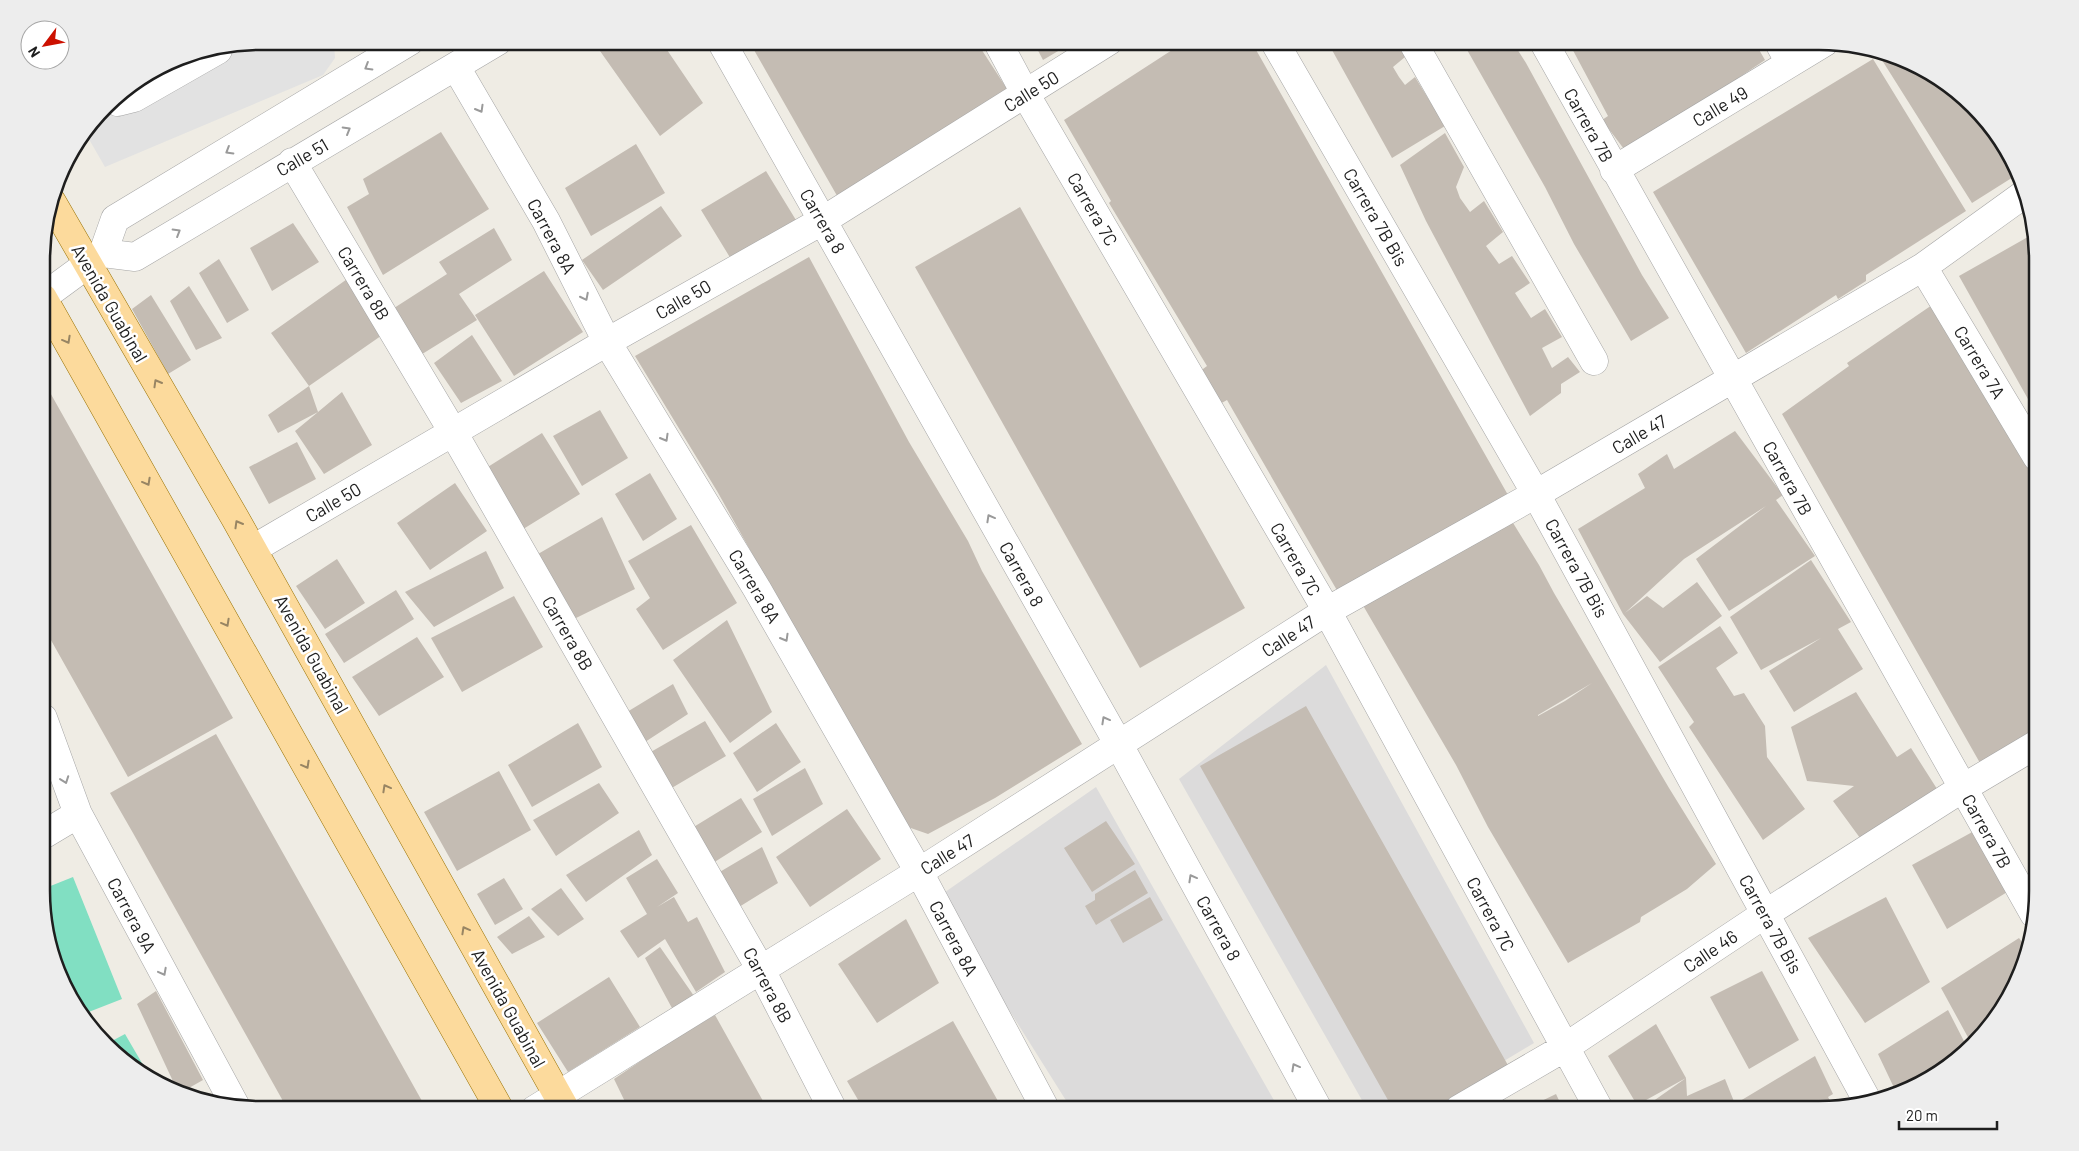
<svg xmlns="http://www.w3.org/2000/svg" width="2079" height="1151" font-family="Barlow,sans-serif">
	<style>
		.residential { fill: #dcdbdb }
		.pitch { fill: #81dfc2 }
		.parking { fill: #e2e2e2 }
		.building { fill: #c4bcb3; fill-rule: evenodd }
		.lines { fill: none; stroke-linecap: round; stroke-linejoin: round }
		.minor-casing { stroke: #a5a5a5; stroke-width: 29 }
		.major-casing { stroke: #987100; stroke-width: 29 }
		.minor { stroke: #fff; stroke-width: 28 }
		.major { stroke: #fcda9c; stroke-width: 28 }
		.oneway { stroke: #9a9a9a }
		.oneway2 { stroke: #988563 }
		.labels { text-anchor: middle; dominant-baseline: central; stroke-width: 5; stroke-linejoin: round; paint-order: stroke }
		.street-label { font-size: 18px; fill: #1e1e1e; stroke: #fff }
		.rim { fill: none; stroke: #1e1e1e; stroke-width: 2.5 }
	</style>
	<rect width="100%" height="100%" fill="#efece4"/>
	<path class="residential" d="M1326,665L1534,1043L1424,1109H1367L1179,779Z
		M1096,787L1279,1109L1072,1110L938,897Z"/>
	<path class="pitch" d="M73,877L122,999L81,1015L78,1012L43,919V889Z
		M125,1034L153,1082L110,1042Z"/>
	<path class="parking" d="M260,41H334L335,58L323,75L105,167L86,134L116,96L177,58Z"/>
	<path class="building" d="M620,41H661L703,103L660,136L600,51Z
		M754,41H976L1009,92L840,201L750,43Z
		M1033,41H1075L1043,60Z
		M1186,41H1251L1508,495L1342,599L1227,400L1218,405L1199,372L1207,366L1109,203L1111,201L1064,120Z
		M1327,41H1396L1405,57L1393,67L1399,77L1405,85L1415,77L1445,126L1392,158Z
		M1462,41H1512L1526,63L1642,275L1669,318L1631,341L1574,244L1545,187Z
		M1568,41H1754L1765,60L1627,153L1602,120L1608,116Z
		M1875,49L1928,70L2001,139L2018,174L1972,203Z
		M1873,59L1966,211L1866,275V281L1838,299L1836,295L1746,353L1653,192Z
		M441,132L489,209L383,275L347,207L369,194L363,179Z
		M1445,133L1464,167L1456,187L1460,198L1470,212L1484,201L1503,232L1486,246L1499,264L1512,256L1530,283L1515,293L1531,318L1545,309L1562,337L1542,348L1552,368L1568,357L1580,372L1561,384V393L1530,416L1426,221L1400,165Z
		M636,144L665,193L591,236L565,188Z
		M766,171L799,225L734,264L701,210Z
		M661,206L682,236L603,290L582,260Z
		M1020,207L1245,608L1140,668L915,267Z
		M293,223L319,262L272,291L250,248Z
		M494,228L512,260L459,294L477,320L419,356L391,310L447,274L439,262Z
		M2035,233L2037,246V415L1959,276Z
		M809,257L909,442L968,541L982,571L1082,744L995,798L928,834L905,826L717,491L635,356Z
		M219,259L249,310L227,323L199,273Z
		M544,271L583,332L514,376L475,315Z
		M350,277L388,331L309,386L271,333Z
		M189,286L222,338L196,350L170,301Z
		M151,295L191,360L168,374L132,309Z
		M1935,303L2037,476V729L1980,763L1782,414L1849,366L1847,363Z
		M472,335L502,381L461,403L434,363Z
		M43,380L233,718L128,777L43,626Z
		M309,386L318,412L342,392L372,445L324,474L295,431L318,412L278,433L268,415Z
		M600,410L628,458L582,486L553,436Z
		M1735,431L1783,495L1776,500L1815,556L1729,611L1696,559L1766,506L1684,559L1625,613L1647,596L1663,608L1697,582L1722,616L1660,662L1623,614L1578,529L1645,488L1638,474L1667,454L1674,469Z
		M542,433L580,494L520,531L483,470Z
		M297,442L316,479L269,504L249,467Z
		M650,473L677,519L643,541L615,494Z
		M455,483L487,531L430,570L397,523Z
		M602,517L635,589L574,619L538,554Z
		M1510,518L1539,565L1554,593L1669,788L1716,864L1687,889L1641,917L1640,922L1568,963L1488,827L1456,765L1361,602ZM1592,683L1565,701L1538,716V715Z
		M691,525L737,603L663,650L636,609L650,598L628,561Z
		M486,551L504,588L434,627L405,592Z
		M337,559L365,603L325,629L296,586Z
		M1811,560L1851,622L1838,629L1863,669L1794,712L1769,671L1821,638L1761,670L1730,617Z
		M396,590L414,619L344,663L325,634Z
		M514,596L543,647L462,692L431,638Z
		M727,620L772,712L730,743L673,660Z
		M1720,626L1738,653L1716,668L1734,696L1744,693L1765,726L1767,757L1805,809L1763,840L1689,727L1694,722L1658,667Z
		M417,637L444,677L379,716L352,677Z
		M673,684L688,714L645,742L627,712Z
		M1856,692L1897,757L1911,748L1939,792L1860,838L1833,801L1854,786L1807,781L1791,727Z
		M1306,706L1509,1067L1434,1109H1393L1200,766Z
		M705,721L726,756L670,789L649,753Z
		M578,723L602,767L532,807L508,765Z
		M776,723L801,762L757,792L733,753Z
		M216,734L351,974L427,1110H288L133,833L110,793Z
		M805,768L823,804L772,836L753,799Z
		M499,771L531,830L457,871L424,812Z
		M599,783L619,813L556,856L533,820Z
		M741,798L762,832L713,863L692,828Z
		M847,809L881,859L810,907L776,857Z
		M1106,821L1135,864L1092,892L1064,848Z
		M639,830L652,855L586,902L566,875Z
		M1976,830L2017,886L1947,929L1912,865Z
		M762,847L778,883L739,907L718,873Z
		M657,859L678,893L657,907L674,897L688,922L697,917L725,972L696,992L665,939L638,958L620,931L647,914L626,878Z
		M1135,870L1148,893L1096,925L1085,906L1095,900V894Z
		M504,878L523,909L495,925L477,894Z
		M561,888L584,919L558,936L531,909Z
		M1150,897L1163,920L1123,943L1110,920Z
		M1886,897L1930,982L1865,1023L1808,938Z
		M529,916L545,937L512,954L497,937Z
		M906,919L939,983L877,1023L838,964Z
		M2019,938L2025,946L2009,1000L1970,1041L1941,988Z
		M660,947L694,996L673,1010L645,958Z
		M1762,971L1799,1040L1749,1069L1710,997Z
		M609,977L640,1027L568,1072L537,1023Z
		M156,991L203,1080L180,1093L178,1092L137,1004Z
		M1948,1010L1966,1045L1940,1073L1897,1094L1878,1054Z
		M715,1015L768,1110H629L614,1079L663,1046Z
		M953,1021L1003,1110H864L847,1081Z
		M1656,1024L1686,1078L1687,1096L1725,1079L1735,1104L1815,1056L1833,1094L1828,1097L1835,1109H1642L1686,1078L1637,1105L1608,1056Z
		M207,1093L214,1104L197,1099Z
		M1556,1094L1563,1109H1525Z"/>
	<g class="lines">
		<g class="minor-casing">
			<path id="minor" d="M721,41L1119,745L1318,1109
				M997,41L1026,95L1327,611L1599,1109
				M1274,41L1536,494L1868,1102
				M1412,41L1594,361
				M1543,41L2034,914
				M1778,41L1790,63
				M456,67L546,221L607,342L757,589L919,872L1046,1110
				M114,98L118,102L134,98L218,50
				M292,162L453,432L761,970L833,1110
				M1614,170L1825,42
				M103,253L135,257L498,41
				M1923,267L2037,457
				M43,297L103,253L115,219L410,41
				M253,549L607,342L822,221L1109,41
				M43,718L78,814L236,1107
				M43,835L78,814
				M1459,1109L1564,1048L1765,914L1963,788L2037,744
				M534,1110L919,872L1327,611L1536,494L1923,267L2027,192"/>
		</g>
		<g class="major-casing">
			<path id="major" d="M52,202L235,518L566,1110
				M43,298L500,1110"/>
		</g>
		<use href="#minor" class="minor"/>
		<use href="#major" class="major"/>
	</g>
	<defs><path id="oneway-chevron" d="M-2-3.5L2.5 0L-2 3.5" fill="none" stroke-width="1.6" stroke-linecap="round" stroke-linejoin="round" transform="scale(1.25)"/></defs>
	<g class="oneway">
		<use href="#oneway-chevron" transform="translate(368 67) rotate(149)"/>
		<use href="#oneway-chevron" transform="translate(480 109) rotate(60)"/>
		<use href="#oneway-chevron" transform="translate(347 130) rotate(-30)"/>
		<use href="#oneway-chevron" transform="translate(229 151) rotate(149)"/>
		<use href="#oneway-chevron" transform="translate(177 232) rotate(-31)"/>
		<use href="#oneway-chevron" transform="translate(585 297) rotate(63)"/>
		<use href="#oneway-chevron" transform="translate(665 438) rotate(60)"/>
		<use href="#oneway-chevron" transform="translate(990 518) rotate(-119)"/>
		<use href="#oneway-chevron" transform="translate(785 638) rotate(60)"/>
		<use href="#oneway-chevron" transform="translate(1105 720) rotate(-119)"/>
		<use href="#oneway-chevron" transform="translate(65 780) rotate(70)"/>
		<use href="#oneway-chevron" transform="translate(1192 878) rotate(-119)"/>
		<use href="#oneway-chevron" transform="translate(163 972) rotate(62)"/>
		<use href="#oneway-chevron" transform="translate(1295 1067) rotate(-119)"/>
	</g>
	<g class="oneway2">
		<use href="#oneway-chevron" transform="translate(67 340) rotate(61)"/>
		<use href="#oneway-chevron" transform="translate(157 383) rotate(-120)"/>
		<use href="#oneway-chevron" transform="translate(147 482) rotate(61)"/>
		<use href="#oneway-chevron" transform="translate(238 524) rotate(-120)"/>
		<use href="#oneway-chevron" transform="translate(226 623) rotate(61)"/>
		<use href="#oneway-chevron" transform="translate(306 765) rotate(61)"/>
		<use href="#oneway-chevron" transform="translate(386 788) rotate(-119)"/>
		<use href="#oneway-chevron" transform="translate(465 930) rotate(-119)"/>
	</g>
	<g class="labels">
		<g class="street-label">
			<text transform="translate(1031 91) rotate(-32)">Calle 50</text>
			<text transform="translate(1720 106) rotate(-31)">Calle 49</text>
			<text transform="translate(1589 125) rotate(61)">Carrera 7B</text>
			<text transform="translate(302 157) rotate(-30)">Calle 51</text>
			<text transform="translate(1093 209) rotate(60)">Carrera 7C</text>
			<text transform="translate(1376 217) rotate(60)">Carrera 7B Bis</text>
			<text transform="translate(823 221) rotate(60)">Carrera 8</text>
			<text transform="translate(552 236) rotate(62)">Carrera 8A</text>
			<text transform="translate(364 283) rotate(59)">Carrera 8B</text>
			<text transform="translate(683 299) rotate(-30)">Calle 50</text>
			<text transform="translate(110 303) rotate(60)">Avenida Guabinal</text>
			<text transform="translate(1980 362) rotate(59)">Carrera 7A</text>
			<text transform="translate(1639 434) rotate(-30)">Calle 47</text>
			<text transform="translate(1788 478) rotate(61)">Carrera 7B</text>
			<text transform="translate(333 502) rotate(-30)">Calle 50</text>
			<text transform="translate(1296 559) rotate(60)">Carrera 7C</text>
			<text transform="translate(1577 568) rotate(61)">Carrera 7B Bis</text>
			<text transform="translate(1022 574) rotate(61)">Carrera 8</text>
			<text transform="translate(755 586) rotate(59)">Carrera 8A</text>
			<text transform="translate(568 633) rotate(60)">Carrera 8B</text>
			<text transform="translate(1288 636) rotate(-33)">Calle 47</text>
			<text transform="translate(312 654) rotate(61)">Avenida Guabinal</text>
			<text transform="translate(1987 831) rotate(61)">Carrera 7B</text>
			<text transform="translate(947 854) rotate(-32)">Calle 47</text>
			<text transform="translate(1491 914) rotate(62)">Carrera 7C</text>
			<text transform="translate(132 915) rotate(62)">Carrera 9A</text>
			<text transform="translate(1771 924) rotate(61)">Carrera 7B Bis</text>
			<text transform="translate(1219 928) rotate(61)">Carrera 8</text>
			<text transform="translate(954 938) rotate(62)">Carrera 8A</text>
			<text transform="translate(1710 951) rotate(-34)">Calle 46</text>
			<text transform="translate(768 985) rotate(62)">Carrera 8B</text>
			<text transform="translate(509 1008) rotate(61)">Avenida Guabinal</text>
		</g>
	</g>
	<path d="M0 0H2079V1151H0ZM260 50H1819A210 210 0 0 1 2029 260V891A210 210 0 0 1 1819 1101H260A210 210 0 0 1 50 891V260A210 210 0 0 1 260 50Z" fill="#ededed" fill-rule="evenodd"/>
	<path class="rim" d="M260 50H1819A210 210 0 0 1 2029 260V891A210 210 0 0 1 1819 1101H260A210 210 0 0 1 50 891V260A210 210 0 0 1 260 50Z"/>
	<g transform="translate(45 45) rotate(238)"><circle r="24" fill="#ffffff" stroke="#a5a5a5"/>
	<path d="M0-4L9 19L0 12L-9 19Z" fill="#cc1000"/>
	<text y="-8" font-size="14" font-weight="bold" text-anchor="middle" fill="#1e1e1e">N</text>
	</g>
	<path d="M1899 1121v8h98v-8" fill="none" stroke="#1e1e1e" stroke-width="2.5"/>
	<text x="1906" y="1121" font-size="15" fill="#1e1e1e" stroke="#ffffff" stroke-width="4" paint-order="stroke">20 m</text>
</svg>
